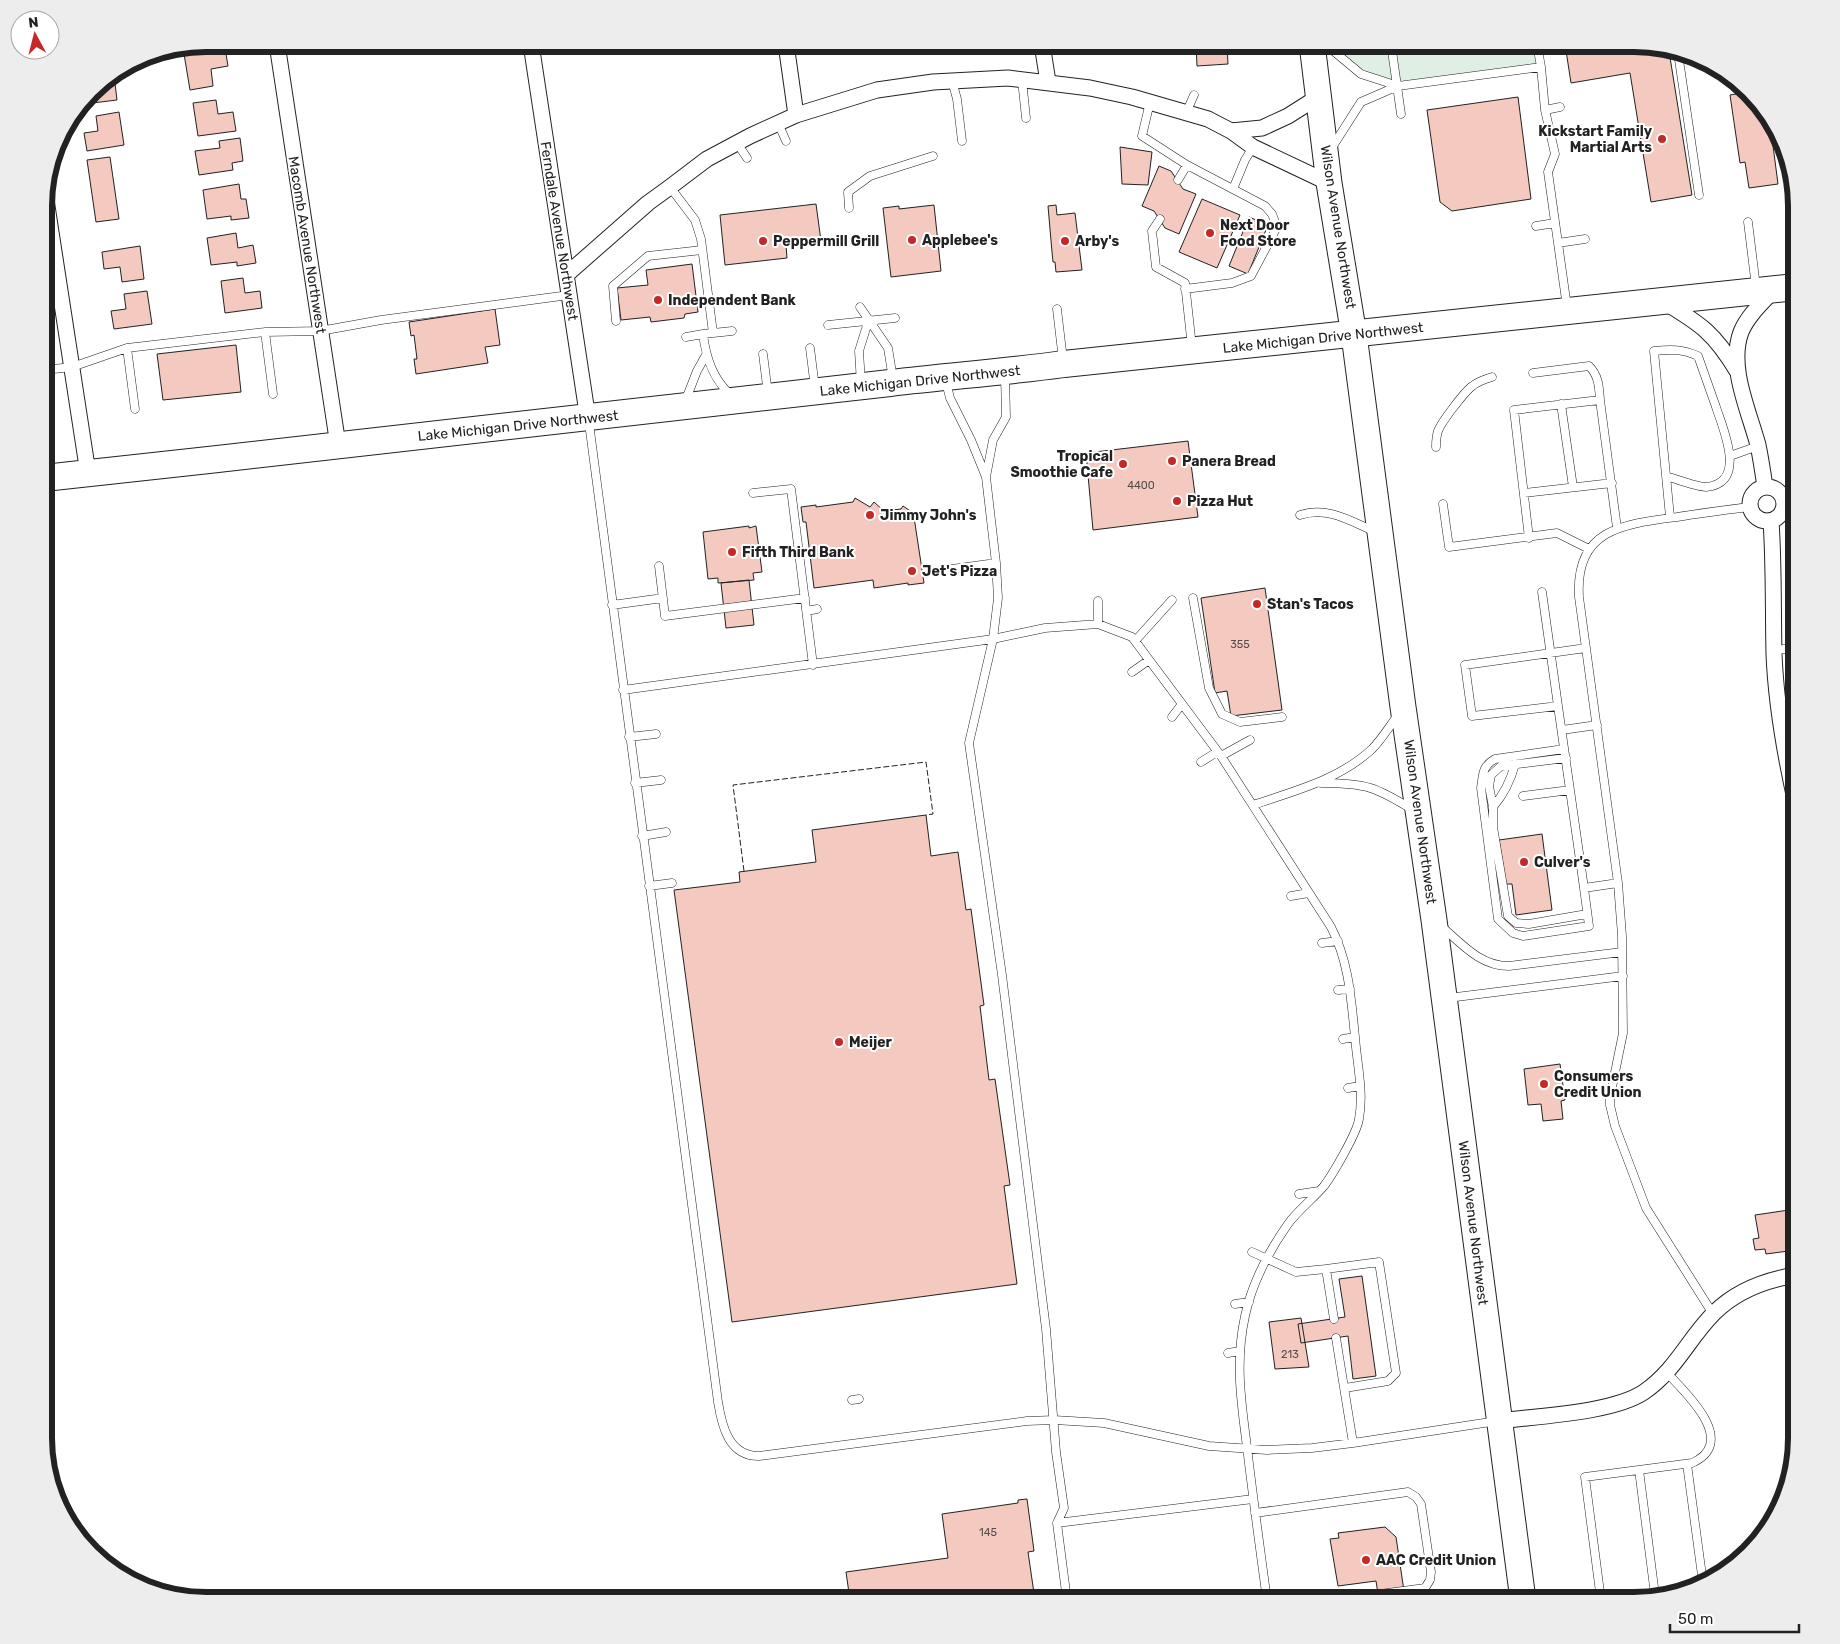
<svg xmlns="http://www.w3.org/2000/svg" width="1840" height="1644" font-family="Rubik,sans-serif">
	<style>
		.green { fill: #e0efe3; stroke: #6f6f6f }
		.building { fill: #f3c9c0; stroke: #222 }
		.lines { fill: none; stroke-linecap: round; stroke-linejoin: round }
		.service-casing { stroke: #222; stroke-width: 9 }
		.minor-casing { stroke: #222; stroke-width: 17 }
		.primary-casing { stroke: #222; stroke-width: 27 }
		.trunk-casing { stroke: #222; stroke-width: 28 }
		.service { stroke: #fff; stroke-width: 8 }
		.minor { stroke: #fff; stroke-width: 15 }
		.primary { stroke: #fff; stroke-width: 25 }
		.trunk { stroke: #fff; stroke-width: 26 }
		.fence { stroke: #222; stroke-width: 1; stroke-dasharray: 6 2.5; stroke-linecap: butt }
		.poi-dot { fill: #c62828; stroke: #fff; stroke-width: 2 }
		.labels { text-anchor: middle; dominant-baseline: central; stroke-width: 4; stroke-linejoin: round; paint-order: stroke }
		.number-label { font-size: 11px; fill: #564c4a }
		.poi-label { font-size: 14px; font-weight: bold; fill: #222; stroke: #fff; text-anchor: start }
		.street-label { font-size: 14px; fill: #222; stroke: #fff }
		.rim { fill: none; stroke: #222; stroke-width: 6 }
	</style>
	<rect width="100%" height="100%" fill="#fff"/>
	<path class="green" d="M1325,44H1537L1541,67L1398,86L1361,74Z"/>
	<path class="building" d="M1196,44H1227L1228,64L1197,66Z
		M1565,44H1634L1669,51L1692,195L1651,202L1630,73L1571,83Z
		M225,48L228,66L211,69L213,86L190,90L184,54Z
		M114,75L117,100L84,104L99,84Z
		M1749,92L1766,117L1767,124L1770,123L1778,184L1749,188L1745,162L1740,163L1730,95Z
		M1518,97L1531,199L1452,211L1440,202L1427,110Z
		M216,100L218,114L233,112L236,131L198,136L193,103Z
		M119,112L124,145L87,151L84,133L98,131L96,116Z
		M240,138L243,161L232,163L233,170L199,175L195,151L220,148L219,141Z
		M1120,147L1152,152L1148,185L1122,184Z
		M110,157L119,219L96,222L87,160Z
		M1159,166L1171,171L1183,189L1196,194L1179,234L1165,228L1154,211L1142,206Z
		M239,184L241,199H246L249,218L231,220V216L207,219L203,190Z
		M1202,199L1240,215L1217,268L1179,252Z
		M816,204L821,241L786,245L787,258L725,265L720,215Z
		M934,205L941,271L891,277L883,208L899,206V209Z
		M1056,205L1057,215L1075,213L1082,270L1056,272L1055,262H1053L1052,252L1048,206Z
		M1249,217L1268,225L1248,274L1229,266Z
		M236,233L238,248L253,245L256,263L237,266V262L211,265L207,238Z
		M140,246L144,279L122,282L120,267L104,269L102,252Z
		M692,264L698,312L685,314L684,318L651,322L650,317L621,320L617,288L648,285L646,270Z
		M243,278L245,293L260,291L262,308L225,313L221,281Z
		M147,291L152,324L114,329L111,311L126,309L124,294Z
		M495,309L500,345L485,347L488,363L416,374L414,359H417L414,335L411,336L409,322Z
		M236,345L241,392L163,400L157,354Z
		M1188,441L1198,517L1093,530L1086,453Z
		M855,498L870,507L874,502L884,511L901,509L903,506L916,515L914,517L924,583L908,585V583L874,588L873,580L814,588L806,522H803L801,507L816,505V507L853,502Z
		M749,526V528L756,526L762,572L753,573L754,580L718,583V578L708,579L703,532Z
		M749,580L754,625L726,628L721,583Z
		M1265,588L1282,710L1231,716L1227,691L1215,693L1201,598Z
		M926,815L931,856L958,852L966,910L971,909L984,1005L980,1006L989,1080L995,1079L1010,1185L1004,1186L1017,1284L732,1322L674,890L740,882L739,872L816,862L812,830Z
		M1542,834L1552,910L1516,915L1512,884H1506L1499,840Z
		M1560,1064L1565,1100L1561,1101L1563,1119L1543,1121L1541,1104L1528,1105L1524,1069Z
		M1796,1209V1250L1766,1254L1765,1249L1755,1250L1753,1239L1759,1238L1755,1215Z
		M1362,1276L1376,1376L1353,1379L1348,1336L1301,1343L1298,1324L1345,1317L1339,1279Z
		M1301,1318L1309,1367L1275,1369L1269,1322Z
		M1027,1499L1034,1551L1028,1552L1035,1600H850L846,1572L948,1558L942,1514L1018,1503V1500Z
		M1385,1527L1396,1537L1404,1591L1378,1594L1376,1581L1338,1586L1330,1539L1339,1538L1338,1533Z"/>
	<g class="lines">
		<g class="service-casing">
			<path id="service" d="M1325,44L1361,74L1398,86L1361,102L1331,149
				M1391,44L1401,114
				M1537,44L1541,67
				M1678,53L1699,195
				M1022,80L1026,118
				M952,81L957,99L962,141
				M1398,86L1541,67L1545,110L1555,154L1548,172L1567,307
				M1150,102L1142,136L1187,165L1178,180
				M1545,110L1560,107
				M1186,113L1194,95
				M778,123L786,141
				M737,143L747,158
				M670,187L695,220L701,239L713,333L703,334C706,358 713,380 732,396
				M1233,189L1245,160L1253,147
				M849,208L848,192L870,176L933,156
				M1160,219L1152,231L1156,267L1185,283L1192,347
				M1748,222L1756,287
				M1536,226L1555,223
				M1558,243L1585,239
				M1185,289L1232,283L1251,276L1277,227L1272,214L1265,206L1187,165
				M860,307L888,348L893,379
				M1057,309L1063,360
				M616,321L613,286L648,256L702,250
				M828,325L895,318
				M265,332L273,394
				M713,333L732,331
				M686,337L703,334
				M127,348L135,409
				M810,348L815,388
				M763,354L768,394
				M44,370L72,367L127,348L265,332L320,331L381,320L569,295
				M1533,373L1589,366C1599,376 1599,387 1600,400
				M861,383L859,351L868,322
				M684,400L688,394L697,371L706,355
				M1561,404L1573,487
				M589,423L718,1402C722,1427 729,1456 759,1456L1027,1421L1054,1420L1104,1423L1209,1446L1267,1450L1312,1448L1353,1443L1497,1421
				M1436,447C1436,441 1436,437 1438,431C1442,421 1463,394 1471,387C1477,382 1485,379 1492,377
				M1730,456L1758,446
				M1666,476C1676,479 1696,487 1706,487C1748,483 1723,429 1716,407C1710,390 1704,373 1698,356C1682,349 1671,349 1654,351L1670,517
				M986,477L993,440L1006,417L1005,375
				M753,493L791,489L813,665
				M1524,493L1612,483
				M1443,504L1449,547L1557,533L1589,549
				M1300,515C1328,506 1350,521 1376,532
				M1529,538L1514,410L1600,400L1617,528
				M659,566L665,616L805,598
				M952,569L996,563
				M1542,592L1558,706L1472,716L1465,665L1586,648
				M1193,598L1209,688L1222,714L1240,722L1282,717
				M1098,601V624
				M612,605L663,598
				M807,611L817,609
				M1135,641L1172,600
				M1774,650L1796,648
				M1132,672L1149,660
				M623,690L993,639L998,598L996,563L986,477L971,440L950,398L946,382
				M1558,706L1584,888L1618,883
				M1172,717L1182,704
				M1562,730L1597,725
				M629,737L656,734
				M1564,749L1495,759C1482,766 1483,775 1481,788L1498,919L1513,933L1523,936L1589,926L1584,888
				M1221,756L1250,740
				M1566,758L1501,766L1491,775L1489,786L1493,807V827L1508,916L1516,923L1529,924L1587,914
				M1201,762L1217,752
				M635,783L661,780
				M1321,783C1366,783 1376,787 1413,810
				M1523,796L1570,790
				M1253,805C1294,791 1339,780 1372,749C1382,739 1389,727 1398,715
				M1493,807C1504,794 1511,780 1515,764
				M642,836L666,832
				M649,886L672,883
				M1291,896L1309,893
				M1441,926C1462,944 1480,966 1509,966L1622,952
				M1322,943L1338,941
				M1338,990L1350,989
				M1448,998L1623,976
				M1343,1039L1355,1037
				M1348,1088L1360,1086
				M1299,1194L1319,1191
				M1252,1252L1296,1272L1326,1269L1334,1319
				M1326,1269L1379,1262L1396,1373L1388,1381L1345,1388
				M1235,1304L1249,1302
				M1713,1314L1646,1208L1615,1126L1610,1105V1097L1623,1033L1622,936L1618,883L1579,597C1575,529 1623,524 1677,517C1701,513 1725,510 1749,507
				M1336,1338L1353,1443
				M1228,1353L1240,1351
				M852,1400L859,1399
				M1687,1464L1703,1583
				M1639,1470L1655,1595
				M1255,1513L1408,1492L1416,1497L1421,1504L1431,1572L1430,1580L1425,1588L1336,1600
				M1057,1523L1253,1499
				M1067,1600L1057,1523L1064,1508L1056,1452L1046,1329L1002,975L969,743L993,639L1045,628L1098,624L1132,637L1221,756L1331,927C1349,962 1351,998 1355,1037C1357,1064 1364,1092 1359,1119C1357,1133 1333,1174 1324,1186C1313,1199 1298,1210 1288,1224C1269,1251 1252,1283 1245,1316C1235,1362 1241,1401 1247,1447C1253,1498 1260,1549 1267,1600
				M1601,1600L1585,1477L1692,1463C1739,1442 1686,1393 1667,1373
				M1622,1600L1665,1594"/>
		</g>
		<g class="minor-casing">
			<path id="minor" d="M277,44L338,445
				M531,44L588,419
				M786,44L796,115
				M1042,44L1048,82
				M1231,131L1262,128L1288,116L1318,97
				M45,193L88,473
				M566,275L648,203L670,187L707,159L750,136L796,115L877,90L933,82L1008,78L1090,88L1132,97L1208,119L1231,131L1253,147L1329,183
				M1664,302C1701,324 1715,334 1737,371
				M1750 504a17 17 0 1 1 34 0a17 17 0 1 1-34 0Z
				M1765,487C1763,473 1761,459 1758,445C1749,411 1728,367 1741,332C1748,315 1763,302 1775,289
				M1771,521C1774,565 1773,610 1774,654C1776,705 1785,755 1796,804
				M1499,1421C1537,1416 1613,1413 1644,1392C1676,1370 1688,1339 1714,1313C1737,1290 1765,1280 1796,1275"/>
		</g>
		<g class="primary-casing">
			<path id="primary" d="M1312,44L1329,183L1354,335L1403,707L1434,920L1523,1600"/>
		</g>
		<g class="trunk-casing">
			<path id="trunk" d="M44,478C326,447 608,417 890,383C948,376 1006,372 1064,364L1796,287"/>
		</g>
		<use href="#service" class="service"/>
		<use href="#minor" class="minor"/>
		<use href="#primary" class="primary"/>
		<use href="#trunk" class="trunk"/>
		<path class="fence" d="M744,871L733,785L926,762L933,814L926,815"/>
	</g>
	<g class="poi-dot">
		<circle cx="1662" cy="139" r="5"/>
		<circle cx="1210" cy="233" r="5"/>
		<circle cx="912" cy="240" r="5"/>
		<circle cx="763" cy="241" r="5"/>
		<circle cx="1065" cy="241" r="5"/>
		<circle cx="658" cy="300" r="5"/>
		<circle cx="1172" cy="461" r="5"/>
		<circle cx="1123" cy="464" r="5"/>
		<circle cx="1177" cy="501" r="5"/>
		<circle cx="870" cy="515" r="5"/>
		<circle cx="732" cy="552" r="5"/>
		<circle cx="912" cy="571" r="5"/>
		<circle cx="1257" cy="604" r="5"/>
		<circle cx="1524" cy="862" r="5"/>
		<circle cx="839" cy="1042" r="5"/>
		<circle cx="1544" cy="1084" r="5"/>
		<circle cx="1366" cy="1560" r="5"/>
	</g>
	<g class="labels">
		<g class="number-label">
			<text x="1141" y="485">4400</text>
			<text x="1240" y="644">355</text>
			<text x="1290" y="1354">213</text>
			<text x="988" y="1532">145</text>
		</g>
		<g class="poi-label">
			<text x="1652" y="131" text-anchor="end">Kickstart Family<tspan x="1652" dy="16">Martial Arts</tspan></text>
			<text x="1220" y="225">Next Door<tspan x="1220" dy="16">Food Store</tspan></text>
			<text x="922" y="240">Applebee's</text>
			<text x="773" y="241">Peppermill Grill</text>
			<text x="1075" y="241">Arby's</text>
			<text x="668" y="300">Independent Bank</text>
			<text x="1113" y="456" text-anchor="end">Tropical<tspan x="1113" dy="16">Smoothie Cafe</tspan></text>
			<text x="1182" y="461">Panera Bread</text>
			<text x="1187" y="501">Pizza Hut</text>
			<text x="880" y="515">Jimmy John's</text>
			<text x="742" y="552">Fifth Third Bank</text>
			<text x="922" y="571">Jet's Pizza</text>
			<text x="1267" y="604">Stan's Tacos</text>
			<text x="1534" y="862">Culver's</text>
			<text x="849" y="1042">Meijer</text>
			<text x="1554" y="1076">Consumers<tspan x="1554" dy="16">Credit Union</tspan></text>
			<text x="1376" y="1560">AAC Credit Union</text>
		</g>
		<g class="street-label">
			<text transform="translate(1338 227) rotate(81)">Wilson Avenue Northwest</text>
			<text transform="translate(559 231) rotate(81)">Ferndale Avenue Northwest</text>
			<text transform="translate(307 245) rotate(81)">Macomb Avenue Northwest</text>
			<text transform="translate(1323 338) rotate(-6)">Lake Michigan Drive Northwest</text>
			<text transform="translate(920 381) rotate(-6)">Lake Michigan Drive Northwest</text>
			<text transform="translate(518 426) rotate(-6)">Lake Michigan Drive Northwest</text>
			<text transform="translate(1420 822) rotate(82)">Wilson Avenue Northwest</text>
			<text transform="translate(1473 1223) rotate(83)">Wilson Avenue Northwest</text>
		</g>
	</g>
	<path d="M0 0H1840V1644H0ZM206 52H1634A154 154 0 0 1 1788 206V1438A154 154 0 0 1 1634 1592H206A154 154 0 0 1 52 1438V206A154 154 0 0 1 206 52Z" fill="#ededed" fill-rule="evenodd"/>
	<path class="rim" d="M206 52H1634A154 154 0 0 1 1788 206V1438A154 154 0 0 1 1634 1592H206A154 154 0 0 1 52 1438V206A154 154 0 0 1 206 52Z"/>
	<g transform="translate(35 35) rotate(353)"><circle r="24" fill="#ffffff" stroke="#a7a7a7"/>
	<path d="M0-4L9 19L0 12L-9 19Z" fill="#c62828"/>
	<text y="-8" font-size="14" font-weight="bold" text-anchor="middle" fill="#222222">N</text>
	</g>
	<path d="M1670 1624v8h129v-8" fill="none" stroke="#222222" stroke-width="2.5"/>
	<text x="1678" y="1624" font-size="15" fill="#222222" stroke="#ffffff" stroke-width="4" paint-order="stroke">50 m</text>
</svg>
